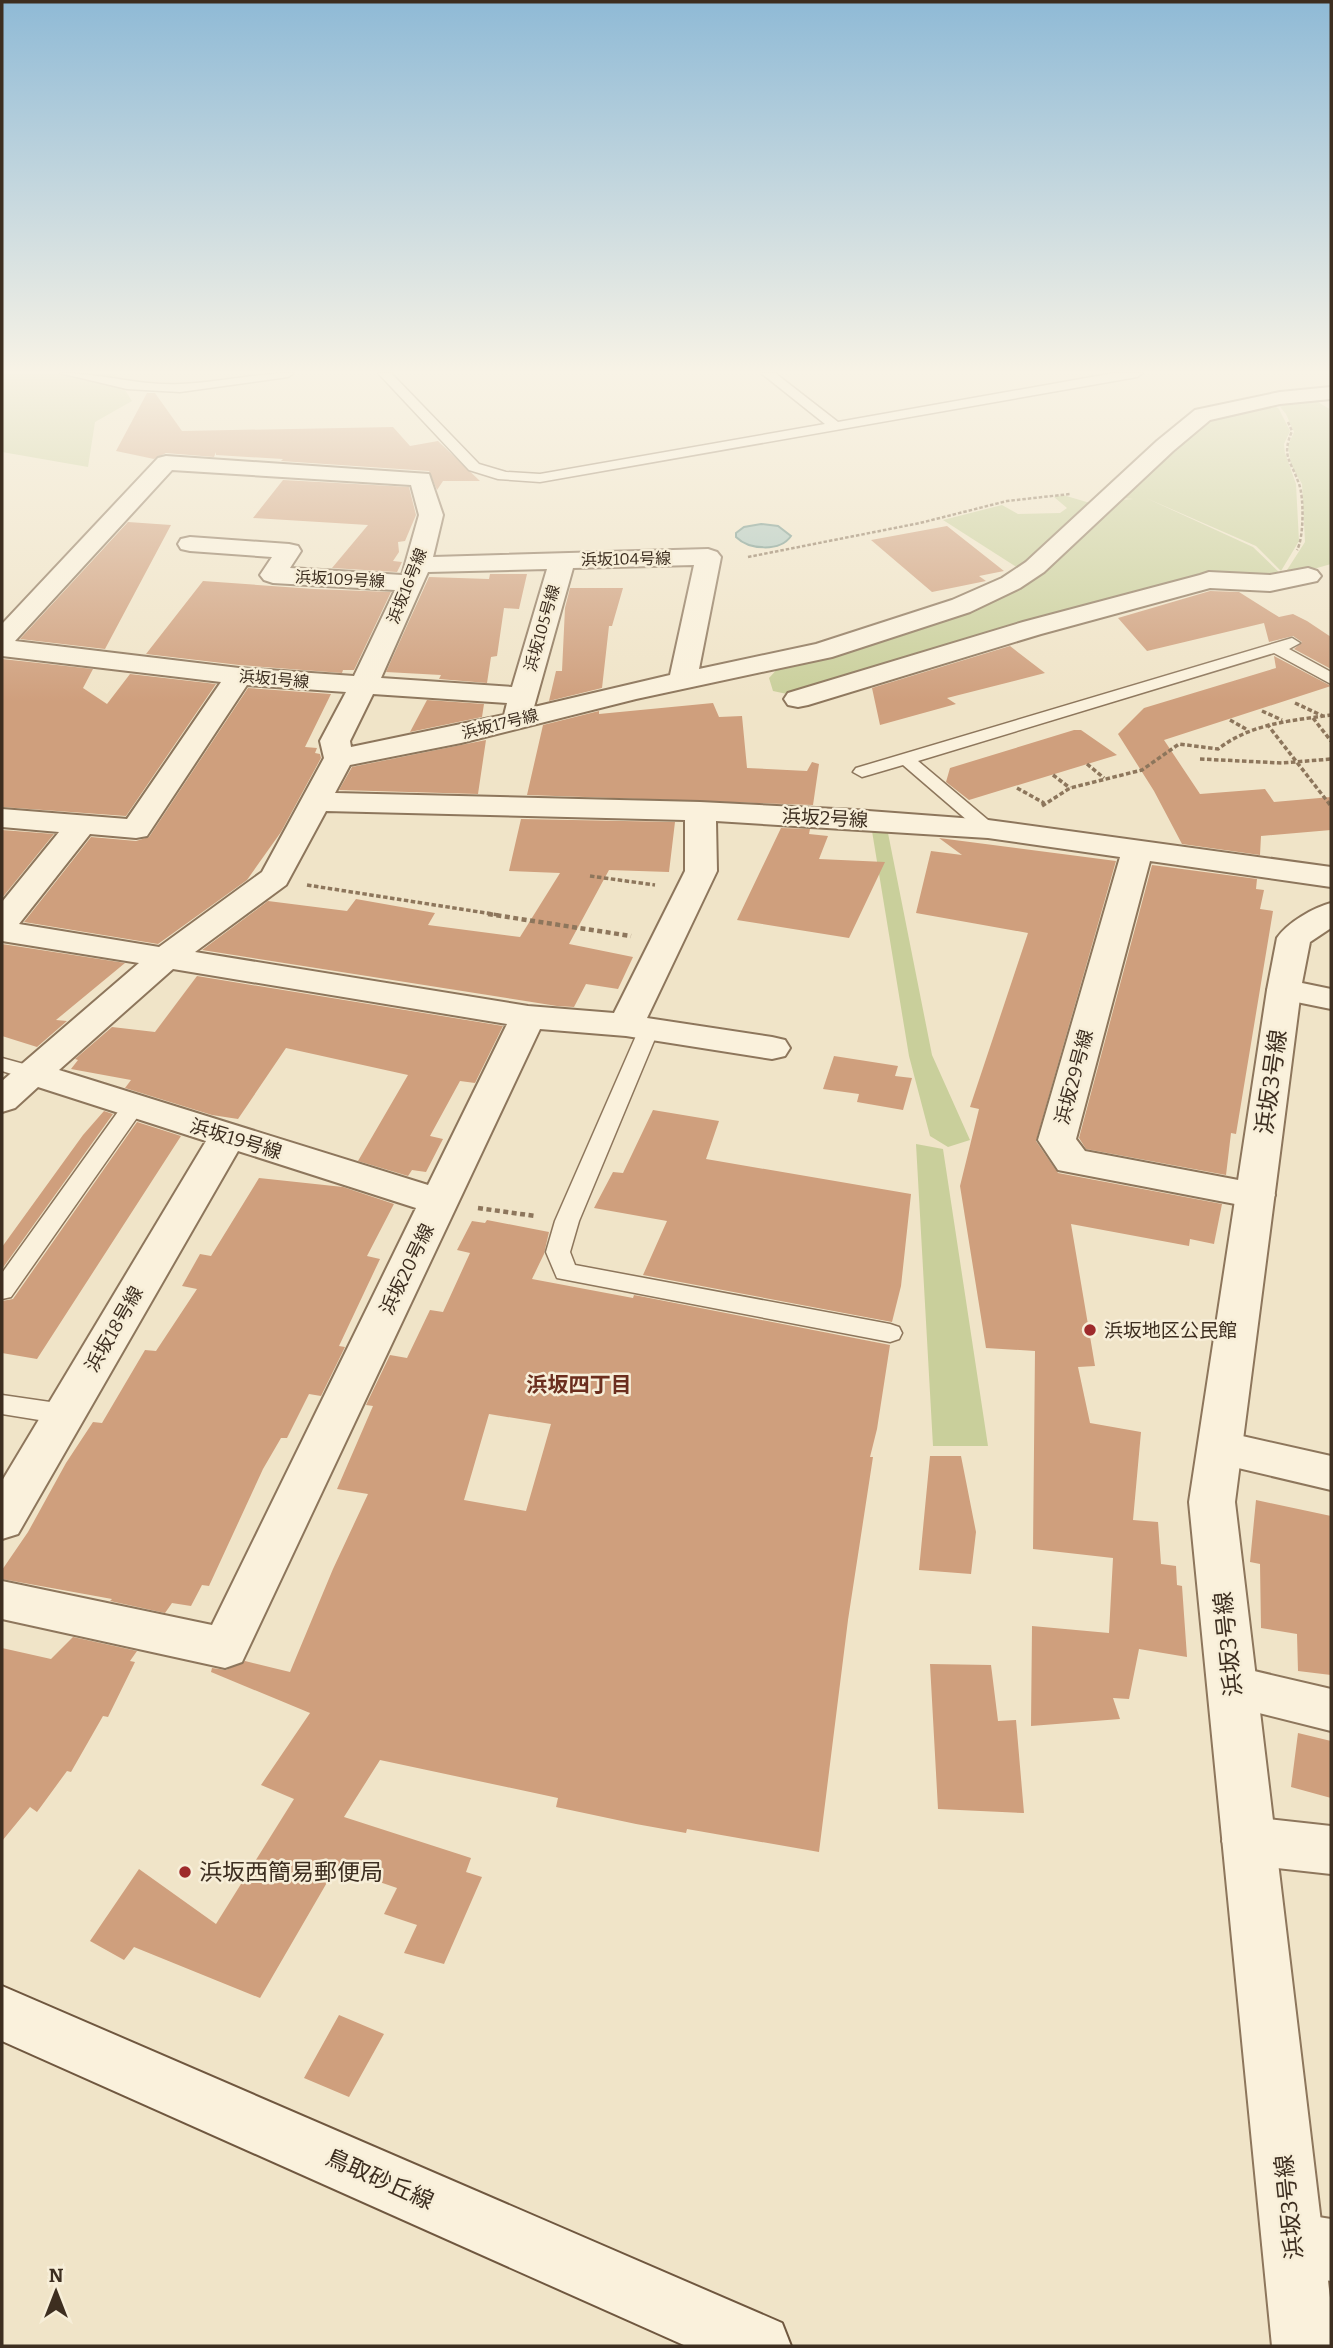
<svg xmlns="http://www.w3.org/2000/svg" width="1333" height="2348" font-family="Bitter,'Noto Sans JP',serif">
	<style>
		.green { fill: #c9cf9b }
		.water { fill: #a9c4bc; stroke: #6f938a; stroke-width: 2 }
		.building { fill: #cf9f7d; fill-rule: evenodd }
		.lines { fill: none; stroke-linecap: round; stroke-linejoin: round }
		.service-casing { stroke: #8d765c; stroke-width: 3 }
		.minor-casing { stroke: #8d765c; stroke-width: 4 }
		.tertiary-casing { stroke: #8d765c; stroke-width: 4 }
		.secondary-casing { stroke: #6f573f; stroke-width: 4 }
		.path-far2 { stroke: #8d765c; stroke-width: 2.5; stroke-dasharray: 3.5 2; stroke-linecap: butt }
		.path-far1 { stroke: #8d765c; stroke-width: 3.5; stroke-dasharray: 4.5 2.5; stroke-linecap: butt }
		.path { stroke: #8d765c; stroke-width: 4.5; stroke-dasharray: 5 3.5; stroke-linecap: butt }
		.service { fill: #faf1dc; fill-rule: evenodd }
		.minor { fill: #faf1dc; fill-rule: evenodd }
		.tertiary { fill: #faf1dc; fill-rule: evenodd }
		.secondary { fill: #faf1dc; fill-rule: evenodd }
		.poi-dot { fill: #9e2a2b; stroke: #f7eed8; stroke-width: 2.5 }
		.labels { text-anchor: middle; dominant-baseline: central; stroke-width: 5; stroke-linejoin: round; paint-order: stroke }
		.far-street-label { font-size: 16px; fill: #3d2e20; stroke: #f7eed8 }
		.street-label { font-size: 19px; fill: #3d2e20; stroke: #f7eed8 }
		.poi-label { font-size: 19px; fill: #3d2e20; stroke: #f7eed8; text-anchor: start }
		.neighbourhood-label { font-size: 21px; font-weight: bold; fill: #6b2e1e; stroke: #f7eed8 }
		.near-street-label { font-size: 23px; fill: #3d2e20; stroke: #f7eed8 }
		.near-poi-label { font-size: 23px; fill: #3d2e20; stroke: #f7eed8; text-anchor: start }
	</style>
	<rect width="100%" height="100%" fill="#f0e4c8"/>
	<path class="green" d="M2,373H114L132,401L95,422L88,467L2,452Z
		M1310,397L1331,410V564L1289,576L1287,570L1305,542L1302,484L1291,465L1288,445L1294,432L1286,414L1276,402Z
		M1271,403L1279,409L1290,431L1284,444L1285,453L1296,484L1299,541L1281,571L1256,546L1146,498L1253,547L1282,575L1235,577L809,690L787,694L773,691L769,678L781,665L966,609L1117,500L1134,499L1120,498L1212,417Z
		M1063,495L1090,503L1021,570L943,520L1002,505L1018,514L1060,513L1067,508L1054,497Z
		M871,825L887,828L932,1055L970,1140L948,1147L930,1136L909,1056Z
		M916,1144L943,1149L988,1446H933Z"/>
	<path class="water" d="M761,524L778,526L791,536C780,552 749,550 736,537V533L744,527Z"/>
	<path class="building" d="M147,393H155L182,431L393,427L410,446L438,441L480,481H443L437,490L429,471L281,461L283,459L216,455V452L214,457L166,453L154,459L116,451Z
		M283,480L409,487L416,515L405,541L398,542L399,552L393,561L402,562L397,572L332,568L368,525L253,518Z
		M128,522L171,525L105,649L20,639Z
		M947,526L1004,571L979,576L986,581L932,592L871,540Z
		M490,574H527L519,609L504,608L497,656L491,657L487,683L439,679L441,675L386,672L429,577L489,579Z
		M203,581L314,589L391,592L354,670H343L342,673L239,665L146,654Z
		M570,588H623L612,626H609L602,688L549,701L556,671H562L565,608Z
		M1210,591L1239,592L1279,617L1293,614L1307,621L1331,637V669L1294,649L1302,642L1293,636L1269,642L1264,623L1147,651L1118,618Z
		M1010,646L1045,673L947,698L956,704L880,725L872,688Z
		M1274,656L1331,686L1164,740L1200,794L1265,789L1274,802L1331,797V830L1261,836L1260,855L1182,844L1154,791L1118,734L1144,708L1276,668Z
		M2,659L93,669L83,688L107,704L130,674L216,684L126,816L2,807Z
		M248,688L331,694L305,747L317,748L315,753L320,754L321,758L281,832L247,880L158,944L24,922L91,837L136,841L149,837Z
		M427,700L484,704L482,717L410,732Z
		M713,703L719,717L742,716L747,768L807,771L812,762L819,764L813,805L527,795L543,725L599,711V714Z
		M1074,730H1081L1117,755L969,800L946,782L950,768Z
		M486,740L478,794L339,790L352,767Z
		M521,819L675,822L669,872L609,870L569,944L633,957L618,989L586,984L574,1007L557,1006L202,950L268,901L347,911L356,899L435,913L428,925L520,937L560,873L509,871Z
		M781,828L810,829L809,834L828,836L819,859L885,862L849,938L737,920Z
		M2,830L54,834L2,898Z
		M939,838L1116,861L1036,1141L1058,1173L1222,1204L1214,1244L1190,1239L1189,1246L1071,1224L1095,1366L1078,1367L1090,1423L1141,1432L1133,1520L1158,1522L1161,1564L1176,1566L1177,1585L1182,1586L1187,1657L1139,1649L1129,1699L1113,1698L1120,1719L1031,1726L1032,1626L1109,1633L1113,1558L1033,1549L1035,1351L986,1348L960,1186L979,1109L970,1107L1028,933L916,913L931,851L962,855Z
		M1152,865L1257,879L1256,889L1264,890L1260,909L1273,911L1236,1134L1231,1133L1226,1175L1086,1149L1079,1138Z
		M2,944L125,963L56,1020L67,1021L37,1047L2,1036Z
		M197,976L503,1026L475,1083L460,1081L430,1136L443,1139L426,1172L412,1170L408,1176L358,1161L408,1075L286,1048L238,1119L212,1115L125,1088L131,1080L71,1069L78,1060L75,1059L112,1027L155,1032Z
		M834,1056L898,1066L895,1076L912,1078L903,1110L857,1102L859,1094L823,1089Z
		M653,1110L719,1121L706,1159L911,1194L901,1286L892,1322L643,1275L667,1221L594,1208L613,1172L623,1173Z
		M104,1111L113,1114L2,1269V1247L83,1135Z
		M137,1122L181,1136L37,1359L2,1353V1301L13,1299Z
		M259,1178L343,1187L394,1204L367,1256L380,1259L339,1346L345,1347L321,1396L309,1394L287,1438H281L263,1469L209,1586L202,1585L191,1606L172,1603L165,1613L110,1601L112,1599L2,1579V1570L28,1532L66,1463L93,1422L102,1423L145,1350L156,1351L197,1289L182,1286L200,1254L211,1256Z
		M487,1220L549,1232L544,1254L532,1279L633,1298L634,1295L890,1345L877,1429L870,1457H873L848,1620L819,1852L687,1829L686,1833L636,1824L556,1807L558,1798L380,1760L344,1817L471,1858L466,1872L482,1877L444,1964L404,1953L417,1925L384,1914L397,1888L336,1867L260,1998L134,1947L124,1960L90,1941L139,1869L216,1924L294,1799L261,1785L310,1713L211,1672L212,1668L226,1670L245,1661L290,1672L333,1569L368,1494L337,1489L373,1406L366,1405L390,1355L407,1358L430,1310L443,1312L470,1253L457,1250L472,1221L485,1223ZM489,1414L551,1424L526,1511L464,1500Z
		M930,1456H961L976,1532L971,1574L919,1570Z
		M1256,1500L1331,1516V1675L1298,1671L1297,1634L1261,1628L1260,1564L1250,1562Z
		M73,1637L137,1651L130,1661L135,1662L108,1717L103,1716L71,1772L67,1771L37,1812L30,1807L2,1841V1648L51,1659Z
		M930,1664L991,1665L998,1721L1016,1720L1024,1813L938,1809Z
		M1298,1733L1331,1741V1798L1291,1787Z
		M339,2015L384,2034L349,2097L304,2078Z"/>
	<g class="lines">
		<g class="service-casing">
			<path id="service" d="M60,373C100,373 139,386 180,384C218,383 255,373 294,373L288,377L180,392L127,389Z
				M378,373H391L479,464L506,472L540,474L825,424L761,373H775L838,422L1114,373H1143L1137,377L540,482L498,479L469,470Z
				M1292,638L1300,643L1289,649L1331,672V684L1274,653L918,761L994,825L997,829L994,833H982L903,765L862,777L853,772L856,768Z
				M649,1023L656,1025L659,1029L579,1221L570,1252L575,1265L890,1324L899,1327L902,1333L899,1339L890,1342L557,1278L546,1252L555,1221L639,1029L642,1025Z
				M2,1058L42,1069L45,1074L42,1079L34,1081L2,1071Z
				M133,1100L141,1102L144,1107L141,1112L11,1297L2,1299V1273L125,1102Z
				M2,1395L64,1404L73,1407L77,1414L73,1421L64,1424L2,1414Z"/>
		</g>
		<g class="minor-casing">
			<path id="minor" d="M1331,387V399L1280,404L1210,420L1173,451L1044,572L1020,588L970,612L832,657L636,699L461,743L350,765L335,793L700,802L855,810L988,820L1331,867V887L1150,861L1076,1139L1085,1151L1270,1186L1275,1195L1270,1204L1256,1208L1058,1170L1038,1140L1120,857L988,838L716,821L717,871L647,1018L772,1037L785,1040L790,1048L785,1056L772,1059L626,1036L540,1029L242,1662L225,1668L2,1619V1581L212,1625L416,1208L238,1151L18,1534L2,1539V1481L206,1141L38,1087L15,1108L2,1112V1081L139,963L2,941V902L59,832L2,827V809L127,819L221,682L2,656V624L158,458L166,456L429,474L443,515L433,557L708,549L717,552L721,557L699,669L816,644L952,600L1002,578L1026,562L1157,441L1195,410L1280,392ZM172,470L411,485L419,515L402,575L290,568L301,551L298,546L289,544L190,537L181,539L178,544L181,549L190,551L272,557L260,575L264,580L273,583L395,590L354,676L239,668L15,641ZM694,565L670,675L534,707L573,568ZM547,569L512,687L381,678L428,572ZM247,685L346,692L320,741L324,758L262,872L159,947L19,924L90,834L136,838L147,836ZM373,694L507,703L504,715L351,747L350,741ZM326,811L685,820V871L614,1013L528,1006L195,952L286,885ZM173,969L507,1024L428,1185L59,1070Z
				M1308,568L1317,571L1321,576L1317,581L1270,591L1210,588L1041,634L808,705L798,707L788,705L784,699L788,693L1023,622L1200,575L1209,572L1270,575Z
				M1331,903V928L1310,942L1302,983L1331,989V1009L1272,997L1267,990L1277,938C1288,922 1313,908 1331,903Z
				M1220,1431L1331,1456V1490L1204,1460L1198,1448L1204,1436Z
				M1233,1666L1331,1689V1731L1215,1702L1208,1687L1215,1672Z
				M1249,1817L1331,1826V1874L1249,1865L1230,1858L1222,1841L1230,1824Z
				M1293,2213L1331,2219V2281L1293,2275L1271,2266L1262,2244L1271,2222Z"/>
		</g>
		<g class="tertiary-casing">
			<path id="tertiary" d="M1284,980L1296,983L1301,990L1235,1502L1331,2306V2346H1272L1189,1502L1267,990L1272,983Z"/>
		</g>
		<g class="secondary-casing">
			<path id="secondary" d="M2,1986L782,2323L791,2346H686L2,2041Z"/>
		</g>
		<path class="path-far2" d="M1288,422L1292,431C1281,457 1291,460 1299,484C1304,497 1304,538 1297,550
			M748,557L920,523L1007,501L1070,494"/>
		<path class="path-far1" d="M1295,703L1323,716
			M1262,711L1282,720
			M1313,718L1331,741
			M1230,720L1246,729
			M1267,724L1331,806
			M1200,759L1282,763L1331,759
			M1087,764L1104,778
			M1053,775L1070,788
			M1017,788L1044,803
			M1042,806L1070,788L1142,770L1179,744L1218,749C1252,723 1290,721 1331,715
			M590,876L655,885
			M307,885L499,915"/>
		<path class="path" d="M488,914L631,936
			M478,1208L535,1216"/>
		<use href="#service" class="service"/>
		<use href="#minor" class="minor"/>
		<use href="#tertiary" class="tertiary"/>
		<use href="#secondary" class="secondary"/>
	</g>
	<linearGradient id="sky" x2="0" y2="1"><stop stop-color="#8fbad6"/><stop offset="0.53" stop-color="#f8f3e6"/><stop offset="1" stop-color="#f8f3e6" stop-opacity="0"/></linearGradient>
	<rect width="1333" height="702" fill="url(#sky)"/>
	<g class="poi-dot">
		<circle cx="1090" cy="1330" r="7"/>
		<circle cx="185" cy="1872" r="7"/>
	</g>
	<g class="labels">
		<g class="far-street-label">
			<text transform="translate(626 559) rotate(-1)">浜坂104号線</text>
			<text transform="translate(340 579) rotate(3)">浜坂109号線</text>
			<text transform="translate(407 586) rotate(-68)">浜坂16号線</text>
			<text transform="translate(542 628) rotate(-74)">浜坂105号線</text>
			<text transform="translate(274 679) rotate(5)">浜坂1号線</text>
			<text transform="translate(500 724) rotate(-14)">浜坂17号線</text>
		</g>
		<g class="street-label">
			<text transform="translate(825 818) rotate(3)">浜坂2号線</text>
			<text transform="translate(1074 1077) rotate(-75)">浜坂29号線</text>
			<text transform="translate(236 1139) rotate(17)">浜坂19号線</text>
			<text transform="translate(407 1269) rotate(-64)">浜坂20号線</text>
			<text transform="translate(114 1329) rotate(-60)">浜坂18号線</text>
		</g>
		<g class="poi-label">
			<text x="1104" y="1330">浜坂地区公民館</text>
		</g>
		<g class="neighbourhood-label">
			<text x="579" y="1385">浜坂四丁目</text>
		</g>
		<g class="near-street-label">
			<text transform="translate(1271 1082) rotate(-82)">浜坂3号線</text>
			<text transform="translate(1228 1644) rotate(-96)">浜坂3号線</text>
			<text transform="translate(380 2179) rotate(24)">鳥取砂丘線</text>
			<text transform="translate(1289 2207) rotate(-96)">浜坂3号線</text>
		</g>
		<g class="near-poi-label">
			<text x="199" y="1872">浜坂西簡易郵便局</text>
		</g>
	</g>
	<rect width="1333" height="2348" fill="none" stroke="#3d2e20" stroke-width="7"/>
	<g transform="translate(56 2292)" stroke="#f7eed8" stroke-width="5" paint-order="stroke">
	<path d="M0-5L12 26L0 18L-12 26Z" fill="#3d2e20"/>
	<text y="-10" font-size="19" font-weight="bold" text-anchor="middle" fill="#3d2e20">N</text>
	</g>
</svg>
